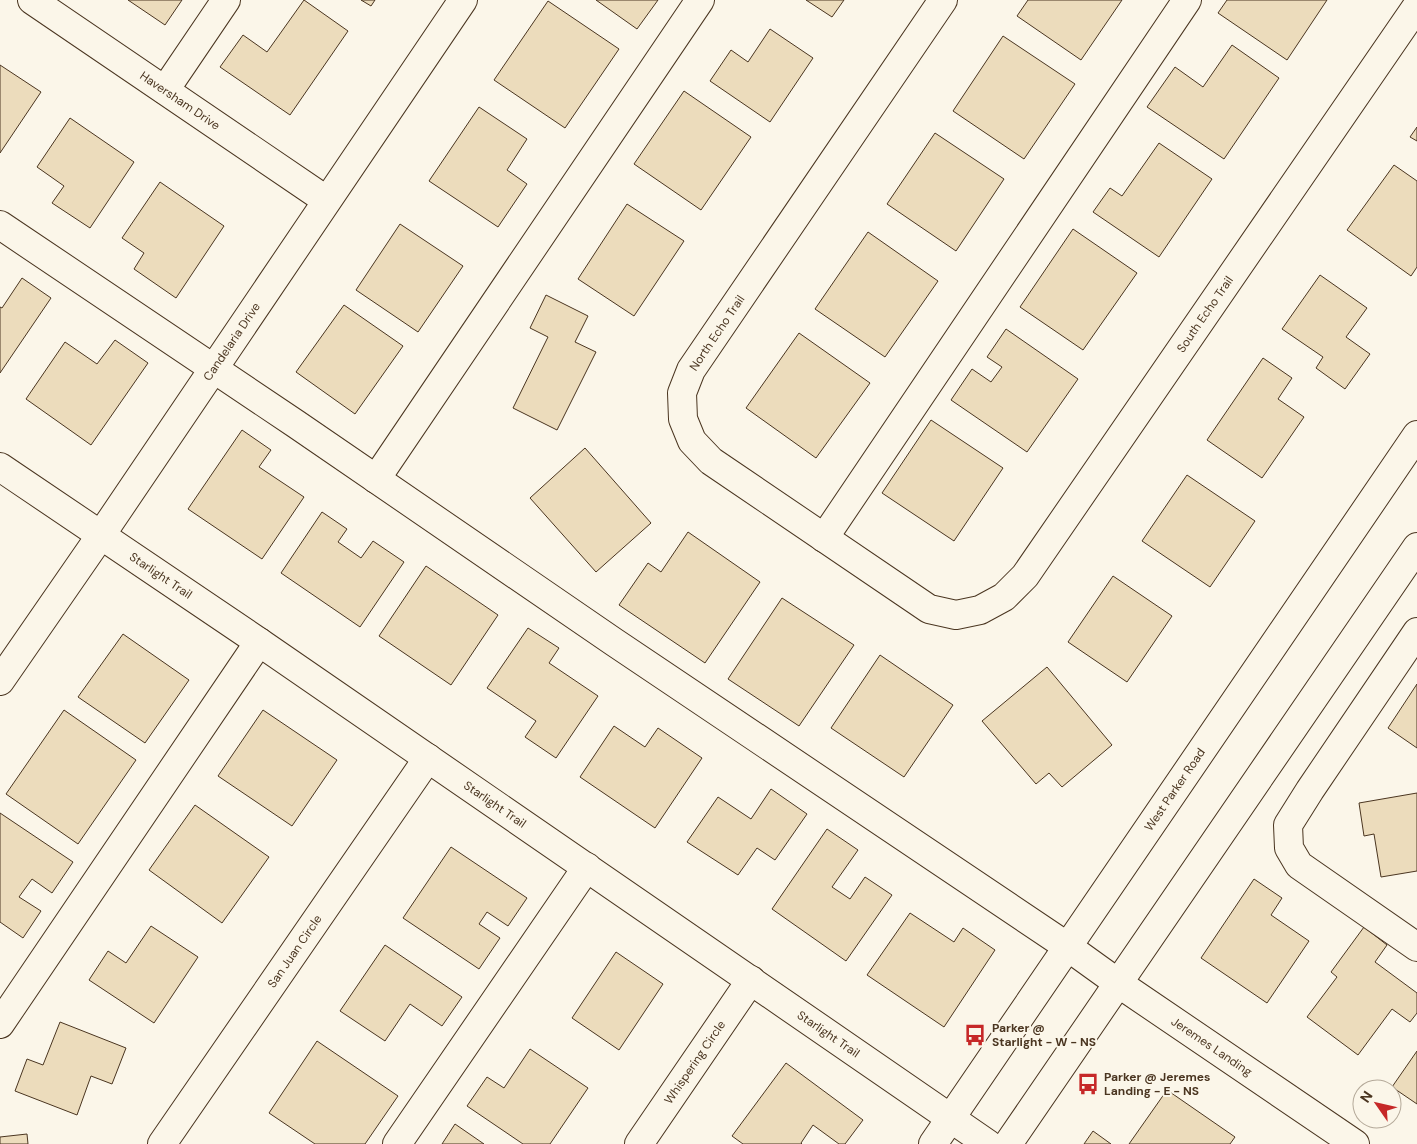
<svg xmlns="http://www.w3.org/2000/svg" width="1417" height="1144" font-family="'DM Sans',sans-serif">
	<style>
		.building { fill: #ecdcbc; stroke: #4a3520 }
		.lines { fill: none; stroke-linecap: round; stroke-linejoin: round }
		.minor-casing { stroke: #4a3520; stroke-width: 30 }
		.major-casing { stroke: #4a3520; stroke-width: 30 }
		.minor { stroke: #fbf6e9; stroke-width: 28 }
		.major { stroke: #fbf6e9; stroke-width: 28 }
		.labels { text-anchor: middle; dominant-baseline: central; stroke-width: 4; stroke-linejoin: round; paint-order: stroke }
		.street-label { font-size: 12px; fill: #4a3520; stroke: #fbf6e9 }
		.poi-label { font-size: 12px; font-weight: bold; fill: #4a3520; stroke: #fbf6e9; text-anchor: start }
	</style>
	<rect width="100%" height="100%" fill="#fbf6e9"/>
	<path class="building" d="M128,0H182L165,25Z
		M304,0L348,31L290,115L220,67L243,35L267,52Z
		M361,0H375L371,6Z
		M596,0H658L637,29Z
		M806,0H844L832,17Z
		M1028,0H1122L1081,60L1017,16Z
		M1227,0H1327L1287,60L1218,13Z
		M548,1L619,49L565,128L494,80Z
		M770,29L813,58L770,122L710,81L731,50L748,62Z
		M1003,36L1075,84L1024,159L953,111Z
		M1232,45L1279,78L1224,159L1147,107L1175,67L1203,87Z
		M0,65L41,92L0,153Z
		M684,91L751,137L701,210L634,164Z
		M479,107L527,139L507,170L527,184L498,227L429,181Z
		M70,118L134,162L90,228L52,203L64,186L37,167Z
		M1417,127V141L1410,137Z
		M935,133L1004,179L956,251L887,204Z
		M1159,143L1212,179L1159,257L1093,212L1110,188L1122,196Z
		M1394,165L1417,181V267L1411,276L1347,230Z
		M160,182L224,226L176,298L134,269L144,253L122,238Z
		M627,204L684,241L634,316L578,279Z
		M400,224L463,266L418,332L356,290Z
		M1073,229L1137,273L1083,350L1020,307Z
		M868,232L938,281L885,357L815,309Z
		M1320,275L1367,308L1346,337L1370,354L1345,389L1316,368L1323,357L1282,329Z
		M22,278L51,298L0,373V307L2,308Z
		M546,295L588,316L575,342L596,352L557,430L513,408L548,337L530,328Z
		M344,305L403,346L355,414L296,372Z
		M1006,329L1078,379L1027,452L951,400L972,369L991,382L1002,367L987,357Z
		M799,333L870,383L816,458L746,408Z
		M115,340L148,363L91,445L26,399L65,342L97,364Z
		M1263,358L1292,378L1278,399L1304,417L1262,478L1207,440Z
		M931,420L1003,468L954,541L882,493Z
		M242,430L271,450L259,467L304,497L262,559L188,509Z
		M585,448L651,523L596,572L530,498Z
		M1187,475L1255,521L1210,587L1142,541Z
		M322,512L347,529L338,542L361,558L373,541L404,562L360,627L281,573Z
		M688,532L760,582L705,663L619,605L648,563L661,572Z
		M426,566L498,615L451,685L379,636Z
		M1113,576L1172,616L1127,682L1068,642Z
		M782,598L854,645L799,726L728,679Z
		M528,628L559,648L549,663L598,696L556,758L525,737L536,721L487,688Z
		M123,634L189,680L145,743L78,697Z
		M880,655L953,705L904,777L831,728Z
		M1047,667L1112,745L1062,787L1049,773L1036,784L982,721Z
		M1417,684V748L1388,728Z
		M64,710L136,760L78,844L6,794Z
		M263,710L337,760L292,826L218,776Z
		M614,726L645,747L658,728L702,758L655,828L580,777Z
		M771,789L807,814L775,860L757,848L738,875L687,842L718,797L751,819Z
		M1417,793V871L1381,877L1374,834L1364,836L1359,803Z
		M195,805L269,857L222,923L149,870Z
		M0,813L73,862L52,893L32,879L19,897L41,911L23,938L0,922Z
		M827,829L858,850L832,887L850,899L865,877L892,895L846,961L772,909Z
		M451,847L527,898L508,926L487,912L479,924L500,938L479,969L403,918Z
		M1254,879L1282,898L1271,915L1309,941L1267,1003L1201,958Z
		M910,913L954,942L963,928L995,950L944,1027L867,975Z
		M151,926L198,957L154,1023L89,980L108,951L126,963Z
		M1364,927L1387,945L1375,962L1417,993V1013L1410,1022L1392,1009L1358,1055L1307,1017L1337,977L1331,972Z
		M385,945L462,997L442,1026L410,1004L385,1041L340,1011Z
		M616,952L663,984L619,1050L572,1018Z
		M60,1022L126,1048L112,1084L91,1076L77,1115L15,1091L27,1059L43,1065Z
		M317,1041L398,1096L365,1144H315L269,1113Z
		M530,1049L588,1088L550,1144H523L467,1106L487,1077L504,1088Z
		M1417,1051V1104L1392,1087Z
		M786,1063L863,1120L845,1144H839L813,1125L801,1143L802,1144H743L732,1136Z
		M1167,1090L1235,1137L1230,1144H1129Z
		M455,1124L484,1144H442Z
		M1093,1131L1111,1144H1084Z
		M27,1134L28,1144H0V1137Z"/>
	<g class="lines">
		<g class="minor-casing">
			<g id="minor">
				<path id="s1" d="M32,0L326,200"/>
				<path id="s2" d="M943,0L691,370L682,393L683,419L692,441L711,461L929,609L956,615L980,610L1004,597L1025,576L1417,6"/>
				<path d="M165,90L226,0"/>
				<path id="s3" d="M0,225L296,424L614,642L1068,947L1118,983L1355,1144"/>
				<path id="s4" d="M0,467L259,642L988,1144"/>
				<path d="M376,479L700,0"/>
				<path d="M824,538L1187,0"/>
				<path d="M1417,632L1310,790L1288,825L1289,848L1299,865L1417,947"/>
				<path id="s5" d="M0,681L101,535L463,0"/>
				<path d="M0,1024L259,642"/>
				<path id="s6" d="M162,1144L428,758"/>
				<path d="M397,1144L587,867"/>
				<path id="s7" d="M639,1144L751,980"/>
			</g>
		</g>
		<g class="major-casing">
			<g id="major">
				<path id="s8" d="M933,1144L1417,435"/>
				<path d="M1008,1144L1417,547"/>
			</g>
		</g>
		<use href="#minor" class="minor"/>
		<use href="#major" class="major"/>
	</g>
	<defs>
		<g id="bus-bare" transform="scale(1.725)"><path d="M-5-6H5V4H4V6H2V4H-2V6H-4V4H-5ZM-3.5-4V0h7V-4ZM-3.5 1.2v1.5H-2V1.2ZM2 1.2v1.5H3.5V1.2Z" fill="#c62828" stroke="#fbf6e9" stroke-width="2.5" paint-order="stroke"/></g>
	</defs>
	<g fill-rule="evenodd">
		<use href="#bus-bare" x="975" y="1035"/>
		<use href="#bus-bare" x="1088" y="1084"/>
	</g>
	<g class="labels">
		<g class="street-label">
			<text stroke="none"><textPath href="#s1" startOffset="179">Haversham Drive</textPath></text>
			<text stroke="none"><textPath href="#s2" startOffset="1240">South Echo Trail</textPath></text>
			<text transform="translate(717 333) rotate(-56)">North Echo Trail</text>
			<text stroke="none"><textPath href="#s5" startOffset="411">Candelaria Drive</textPath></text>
			<text stroke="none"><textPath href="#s4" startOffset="194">Starlight Trail</textPath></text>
			<text stroke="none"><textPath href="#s8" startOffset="429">West Parker Road</textPath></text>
			<text stroke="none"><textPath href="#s4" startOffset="599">Starlight Trail</textPath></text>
			<text stroke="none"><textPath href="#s6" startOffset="234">San Juan Circle</textPath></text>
			<text stroke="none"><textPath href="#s4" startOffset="1004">Starlight Trail</textPath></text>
			<text stroke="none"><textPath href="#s3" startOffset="1464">Jeremes Landing</textPath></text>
			<text stroke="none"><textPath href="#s7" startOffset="99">Whispering Circle</textPath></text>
		</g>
		<g class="poi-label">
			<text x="992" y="1028">Parker @<tspan x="992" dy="14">Starlight - W - NS</tspan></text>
			<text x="1104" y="1077">Parker @ Jeremes<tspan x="1104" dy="14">Landing - E - NS</tspan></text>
		</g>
	</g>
	<g transform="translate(1377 1104) rotate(304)"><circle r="24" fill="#fbf6e9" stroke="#b4a999"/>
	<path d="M0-4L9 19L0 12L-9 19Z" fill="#c62828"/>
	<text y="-8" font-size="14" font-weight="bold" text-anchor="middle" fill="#4a3520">N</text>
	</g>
</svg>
